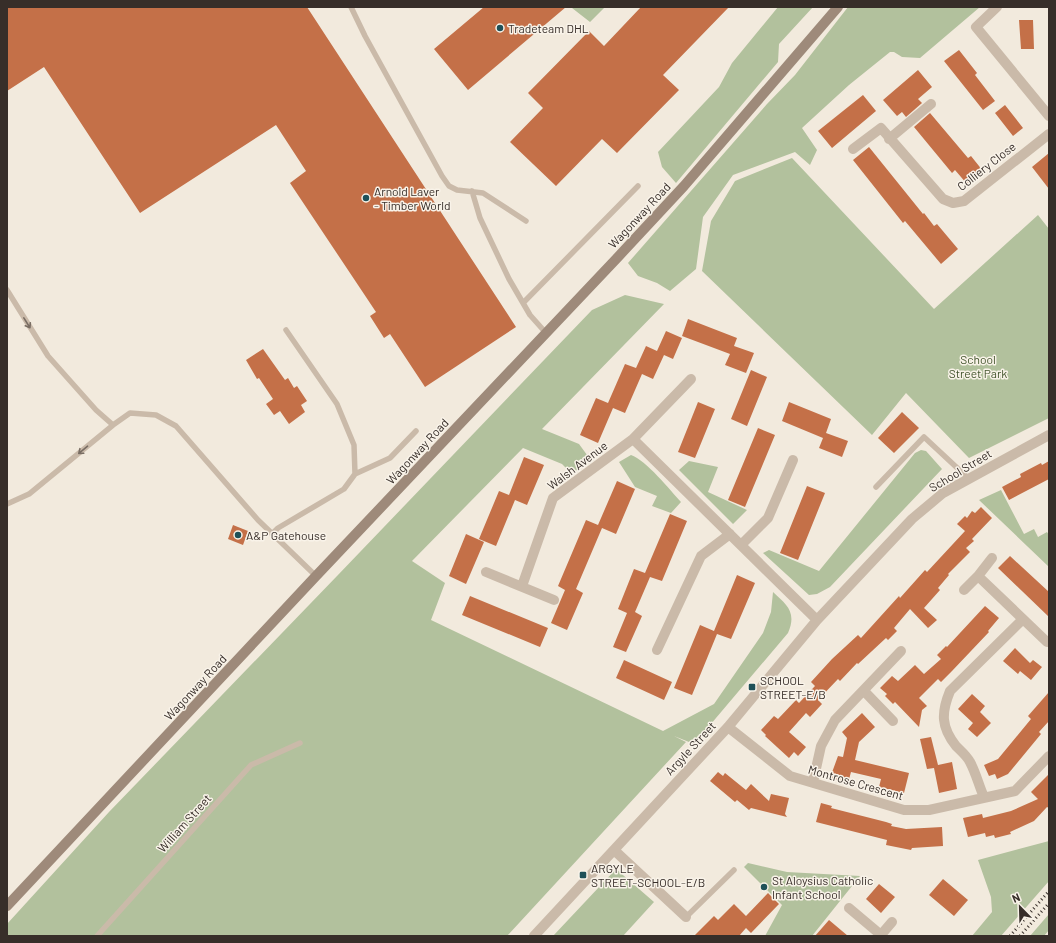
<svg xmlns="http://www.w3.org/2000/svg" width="1056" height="943" font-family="Barlow,sans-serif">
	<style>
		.green { fill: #b2c19d }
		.building { fill: #c47048 }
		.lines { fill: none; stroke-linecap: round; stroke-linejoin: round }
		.lane { stroke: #cabaa9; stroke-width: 5.5 }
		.street { stroke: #cabaa9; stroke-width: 10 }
		.secondary { stroke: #9e8a7a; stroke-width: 10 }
		.rail { stroke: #372e29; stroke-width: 3; stroke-dasharray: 1 3; stroke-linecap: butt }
		.oneway { stroke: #796d63 }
		.poi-dot { fill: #1e5058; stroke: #f9f3e9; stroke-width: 1.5 }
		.labels { text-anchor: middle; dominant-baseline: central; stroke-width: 3; stroke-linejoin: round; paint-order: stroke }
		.poi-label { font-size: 12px; fill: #372e29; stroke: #f9f3e9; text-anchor: start }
		.street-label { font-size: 12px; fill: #372e29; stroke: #f9f3e9 }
		.park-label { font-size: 12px; fill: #43552d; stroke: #f9f3e9 }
	</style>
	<rect width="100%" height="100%" fill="#f2eadd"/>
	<path class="green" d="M573,7H605L590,22L572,8Z
		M778,7H813L779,44L778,62L676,183L662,167L658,152L719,87L732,63Z
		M848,7H980L920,58L902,57L894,52H890L849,85L802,128L817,150L810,165L795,152L733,175L703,217L696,269L670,291L657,283L638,276L628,263L767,104L795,75Z
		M792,158L934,309L1038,215L1049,229V418L969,458L906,393L872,435L702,271L711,221L735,181Z
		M625,295L664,304L542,429L579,444L590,459L572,474L562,464L523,448L412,561L445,583L431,620L663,731L714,704L763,633L771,612L773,592C787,605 797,612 788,633L694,744L674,736L686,742L507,936H7V924L109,812L337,576L592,310Z
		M921,450L926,451L942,469L830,587L817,594L809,595L763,553L769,550L819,571L915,453Z
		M631,455C646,460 670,490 681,502L671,513L652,506L657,496L635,487L619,462Z
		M689,461L718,467L708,492L747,510L733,524L679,470Z
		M1001,490L1024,534L1034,529L1038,537L1047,532L1049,535V567L979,500Z
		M1049,841V881L1001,936H972L992,912L991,897L978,860Z
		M748,863L787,872L860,876L812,936H765L782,905L744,867Z
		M616,869L654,902L623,936H553Z
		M1049,914V930L1044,936H1030Z"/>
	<path class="building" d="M7,7H307L516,327L425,387L390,334L384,338L370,316L376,312L290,183L306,171L276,125L140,213L44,67L7,91Z
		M484,7H566L468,90L434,49Z
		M641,7H729L663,75L679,90L617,153L602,139L556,186L510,142L543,108L528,93L589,31L604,46Z
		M1019,20H1033L1034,49H1021Z
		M959,50L977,73L975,75L995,101L983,110L944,61Z
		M918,70L932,87L918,99L922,103L906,117L902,112L897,116L883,100Z
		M863,95L876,111L832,148L818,131Z
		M1005,105L1023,128L1013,136L995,113Z
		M930,113L968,158L971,156L983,171L967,184L955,170L952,173L914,127Z
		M869,147L923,214L924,213L934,226L937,224L958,249L941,264L905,221L903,223L853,160Z
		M1049,153V189L1032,167Z
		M688,319L737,338L734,346L754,353L746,373L725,365L730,354L682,336Z
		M666,331L682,338L673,359L664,355L653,379L642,374L625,413L613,408L598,443L580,435L596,398L608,403L625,364L636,368L646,346L657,351Z
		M263,349L285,380L288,378L294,388L297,386L307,401L301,405L305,412L289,424L280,411L274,415L266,404L273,399L259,378L257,379L246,360Z
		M751,370L767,377L747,426L731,419Z
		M698,402L715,409L695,458L678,452Z
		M789,402L831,419L826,433L848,441L842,457L819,448L823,438L782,421Z
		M902,412L919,428L894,453L878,438Z
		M758,428L775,435L745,507L728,500Z
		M524,457L544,465L527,505L515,500L496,546L479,539L499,491L509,495Z
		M1049,461V479L1009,500L1002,487L1021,477L1020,474L1041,463L1042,465Z
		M617,481L635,489L616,534L602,528L576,589L583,593L567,630L551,623L565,590L558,586L586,520L598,525Z
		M807,486L825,493L798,560L780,553Z
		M981,507L992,518L972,539L974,541L966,548L970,552L948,574L949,575L938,588L940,590L924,608L937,620L928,628L910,609L894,628L897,631L888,640L886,638L858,664L857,663L840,681L838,679L818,700L822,704L810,717L806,713L789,732L806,747L798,756L794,752L789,758L765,736L766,735L761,730L774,716L778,719L796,700L799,703L815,686L811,682L832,659L858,635L861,638L899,596L900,598L925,570L927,572L965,531L957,524L965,516L967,518L972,511L975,513Z
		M670,514L687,521L662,581L650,577L635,612L642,616L626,652L613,647L627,613L618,609L634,569L645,573Z
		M233,525L248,531L243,545L228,539Z
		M466,534L484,542L466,584L449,576Z
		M1010,556L1049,592V617L998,568Z
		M737,575L755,583L731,639L717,634L692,695L674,688L700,625L714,631Z
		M470,596L548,628L540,647L462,615Z
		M985,606L999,618L988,631L989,632L952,671L941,682L938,679L919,698L927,706L922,710L919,727L895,702L893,704L885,696L887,694L880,688L892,676L898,681L915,665L924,674L941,659L937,655L946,646L947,647Z
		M1015,648L1030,663L1033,660L1042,667L1031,680L1020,671L1018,674L1003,661Z
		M624,660L672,682L664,700L616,678Z
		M1049,692V721L1039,732L1041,734L1008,774L997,779L995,774L989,776L984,765L998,759L1031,719L1028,716Z
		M972,694L985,706L980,712L991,723L977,737L968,729L973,723L958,709Z
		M862,713L875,727L859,742L855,760L909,773L904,793L879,787L881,779L851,772L848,783L830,778L838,756L843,757L847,738L842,732Z
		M931,737L938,765L952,762L957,789L939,793L934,768L927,769L920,739Z
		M718,772L723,776L725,773L746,790L751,784L769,801L771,794L789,798L785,814L787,817L751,808L749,810L737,800L735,802L710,781Z
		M1049,774V808L1047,807L1034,821L1010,832L1011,834L995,838L994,835L986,837L985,833L968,837L963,818L982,814L983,818L1011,811L1038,799L1031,792Z
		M821,803L832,806L831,808L886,822L892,824L891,826L906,829L942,827L943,846L912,848L911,850L886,845L887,840L816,822Z
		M943,879L968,900L954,916L929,895Z
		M879,884L895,897L881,913L866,899Z
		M768,893L779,904L751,933L746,928L739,936H694L714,916L718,920L734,904L746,916Z
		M829,920L848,936H815Z"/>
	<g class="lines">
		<path class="lane" d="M351,7L365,36L442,176L449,186L457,190L483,193L526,221
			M472,191L480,218L509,279L523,303
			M7,290L48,356L96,410L113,425
			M546,333L530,315L523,303L638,186
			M355,474L390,458L416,431
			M876,487L924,437L968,478
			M7,504L29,494L113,425L130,413L156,415L176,426L258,520L316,576
			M272,534L278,528L344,489L355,474L354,445L337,404L286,330
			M686,917L734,870
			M97,936L251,765L300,743"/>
		<path class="street" d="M997,7L976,27L1049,116
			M889,139L931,104
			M853,149L881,128L943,199L953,203L964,201L1049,134
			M633,439L817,620
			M741,545L768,518L793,460
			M486,572L554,600
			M978,576L1047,642
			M522,586L553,498L633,439L691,379
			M964,590L978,576L992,558
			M657,650L701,556L730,534
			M864,691L893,721
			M728,727L790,776L904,810H929L1015,791L1049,756
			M813,782L821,746L835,720L901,651
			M984,797C979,786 976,773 970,762C967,756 961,751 956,746C941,727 941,713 950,691L1023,619
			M614,850L686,917
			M849,908L881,935
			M534,936L728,727L817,620L912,519L943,493L1049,435
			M880,936L892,922"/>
		<path class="secondary" d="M7,906L316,576L618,257L684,186L838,7"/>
		<path class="rail" d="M1010,936L1049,891
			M1020,936L1049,903"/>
	</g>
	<defs><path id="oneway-shaft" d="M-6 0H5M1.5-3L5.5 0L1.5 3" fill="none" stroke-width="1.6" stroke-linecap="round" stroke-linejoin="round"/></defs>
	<g class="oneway">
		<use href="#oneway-shaft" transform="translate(27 323) rotate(58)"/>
		<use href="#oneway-shaft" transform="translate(83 450) rotate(140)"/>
	</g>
	<g class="poi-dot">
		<circle cx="500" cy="28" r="4"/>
		<circle cx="366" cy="198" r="4"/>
		<circle cx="238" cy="535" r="4"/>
		<rect x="748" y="683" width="8" height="8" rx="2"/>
		<rect x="579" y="871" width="8" height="8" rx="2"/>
		<circle cx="764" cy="887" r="4"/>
	</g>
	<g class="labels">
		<g class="poi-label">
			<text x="508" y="28">Tradeteam DHL</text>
			<text x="374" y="191">Arnold Laver<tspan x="374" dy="14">- Timber World</tspan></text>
			<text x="246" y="535">A&amp;P Gatehouse</text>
			<text x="760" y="680">SCHOOL<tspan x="760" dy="14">STREET-E/B</tspan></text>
			<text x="591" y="868">ARGYLE<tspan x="591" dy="14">STREET-SCHOOL-E/B</tspan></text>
			<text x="772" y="880">St Aloysius Catholic<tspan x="772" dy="14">Infant School</tspan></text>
		</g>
		<g class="street-label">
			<text transform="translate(986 166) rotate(-38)">Colliery Close</text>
			<text transform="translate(639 215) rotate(-47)">Wagonway Road</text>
			<text transform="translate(417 451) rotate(-47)">Wagonway Road</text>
			<text transform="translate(577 465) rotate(-37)">Walsh Avenue</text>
			<text transform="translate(960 470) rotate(-31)">School Street</text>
			<text transform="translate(195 687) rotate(-47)">Wagonway Road</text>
			<text transform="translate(690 748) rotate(-47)">Argyle Street</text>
			<text transform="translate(856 782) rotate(16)">Montrose Crescent</text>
			<text transform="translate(184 823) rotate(-48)">William Street</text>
		</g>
		<g class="park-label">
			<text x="978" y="359">School<tspan x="978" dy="14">Street Park</tspan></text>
		</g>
	</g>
	<rect width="1056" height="943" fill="none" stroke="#372e29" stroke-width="16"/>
	<g transform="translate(1020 907) rotate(337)" stroke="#f9f3e9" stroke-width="3" paint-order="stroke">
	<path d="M0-3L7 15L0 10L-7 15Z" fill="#372e29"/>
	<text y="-6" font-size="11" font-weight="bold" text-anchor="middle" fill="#372e29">N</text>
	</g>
</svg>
